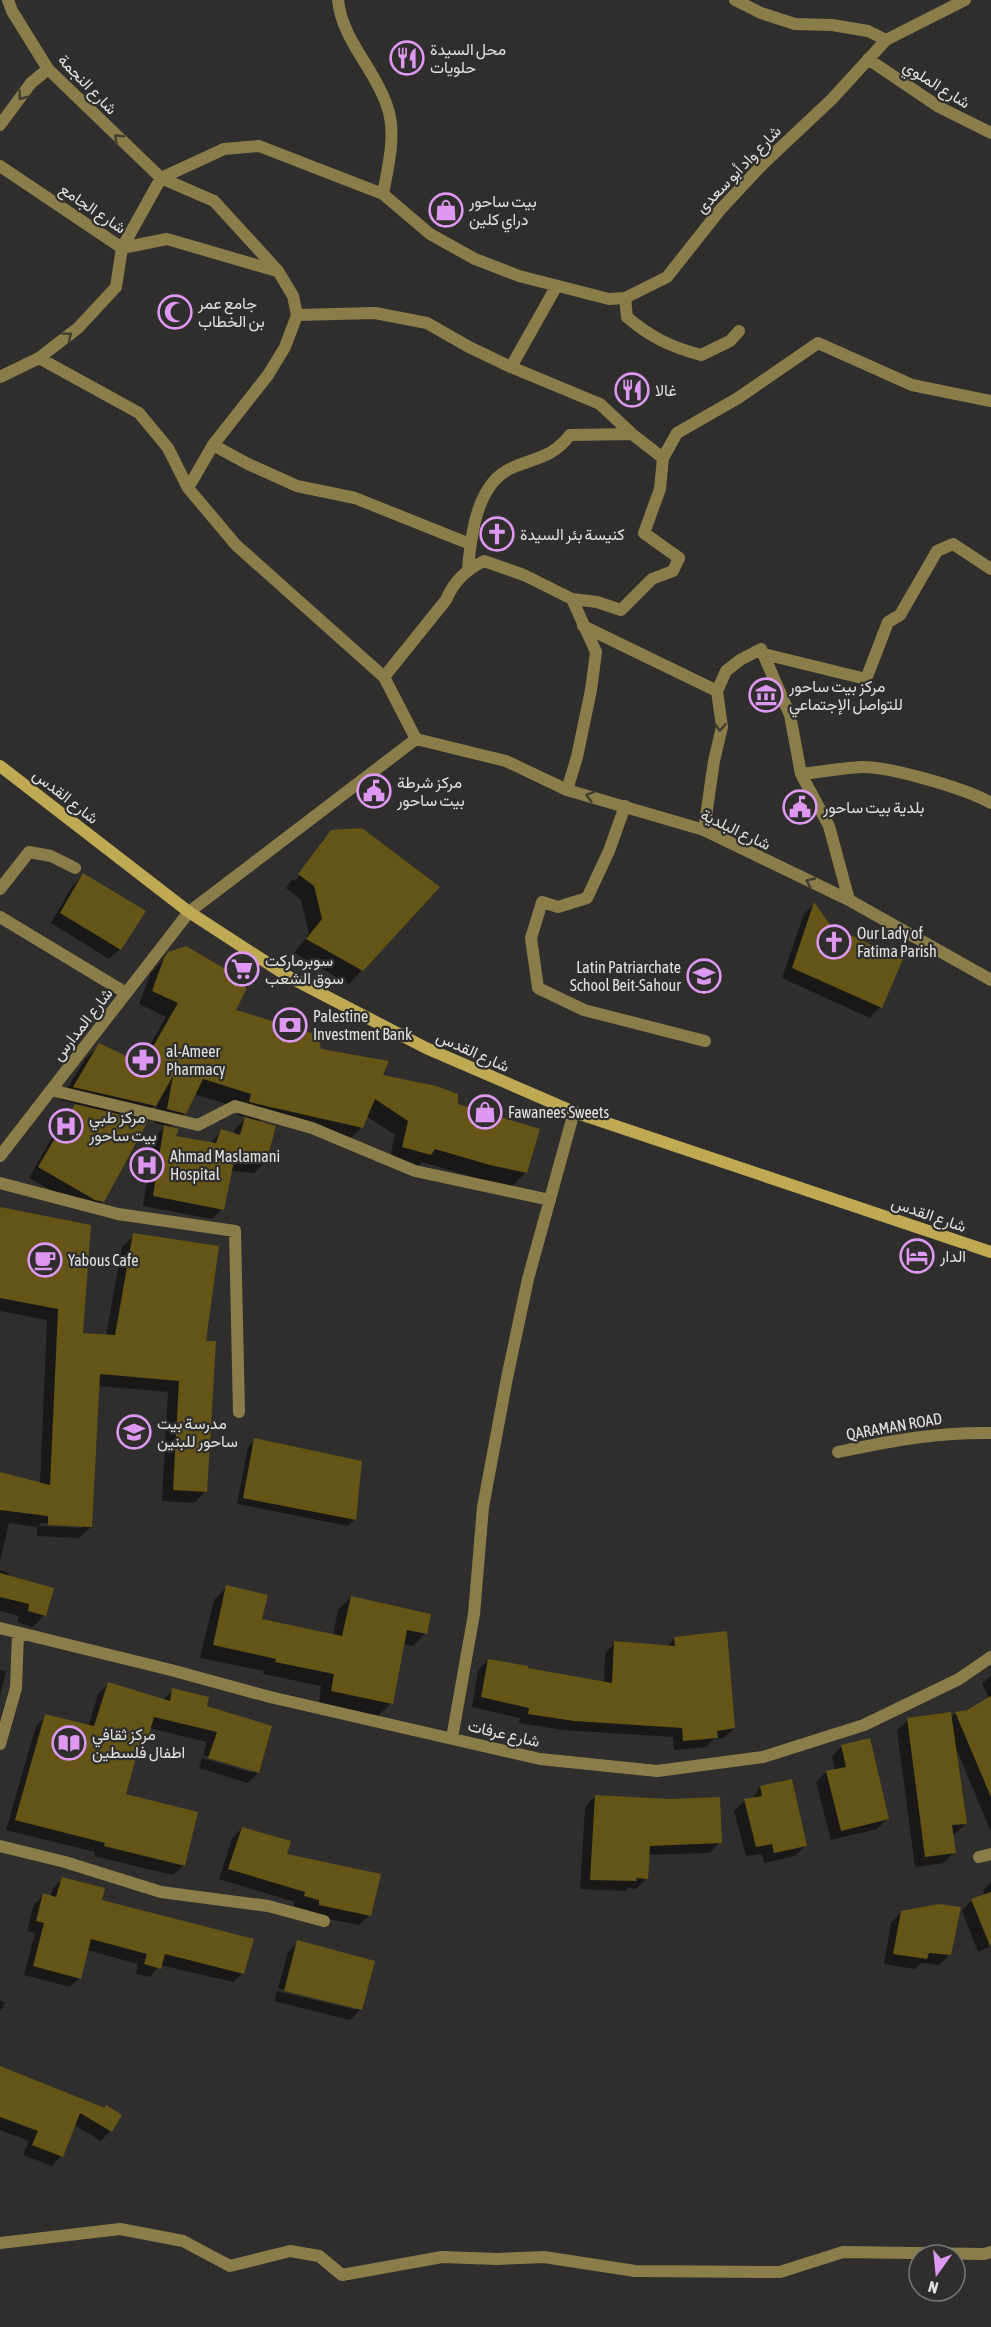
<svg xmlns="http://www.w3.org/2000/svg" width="991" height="2327" font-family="'Asap Condensed',Vazirmatn,sans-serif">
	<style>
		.shadow { fill: #0007; fill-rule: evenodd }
		.building { fill: #645416 }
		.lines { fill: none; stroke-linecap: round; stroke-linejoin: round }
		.service { stroke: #8b7d49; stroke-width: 12 }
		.pedestrian { stroke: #8b7d49; stroke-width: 12 }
		.minor { stroke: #8b7d49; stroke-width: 12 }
		.secondary { stroke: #c0a953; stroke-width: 12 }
		.oneway { stroke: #413e32 }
		.labels { text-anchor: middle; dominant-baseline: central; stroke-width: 4.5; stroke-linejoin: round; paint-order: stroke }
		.poi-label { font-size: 16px; fill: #e1e1df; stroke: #2f2e2c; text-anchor: start }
		.street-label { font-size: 16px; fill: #e1e1df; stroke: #2f2e2c }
	</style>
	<rect width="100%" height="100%" fill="#2f2e2c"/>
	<path class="shadow" d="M331,831L362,970L349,984L294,953L309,934L301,900L286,888L318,845L293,879L295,881L323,843H320Z
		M83,875L120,949L109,959L51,923L73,885Z
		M814,904L880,1007L870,1018L782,978L804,914Z
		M169,953L223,976L233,1011L381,1076L457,1106L526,1172L512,1186L476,1178L422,1162L416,1168L389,1161L395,1135L366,1116L362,1127L348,1141L260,1120L264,1163L254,1173L230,1171L222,1209L212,1219L143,1206L154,1137L166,1126L154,1123L157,1103L139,1121L103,1201L92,1211L85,1209L29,1178L64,1116L77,1104L60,1100L86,1058L100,1045L139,1064L166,1017L139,1004L151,973ZM194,1094L239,1108L237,1115L247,1117L235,1129L234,1135L222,1131L210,1143L173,1137L170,1128L185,1113Z
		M0,1209L82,1335L106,1336L122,1247L134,1235L204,1342L206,1491L194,1503L162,1501L168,1392L98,1386L91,1527L79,1538L37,1536V1527L9,1523L0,1561V1473L40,1484L47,1320L0,1311ZM40,1523L82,1525V1528L40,1526Z
		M255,1440L355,1519L348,1526L237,1504L248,1447Z
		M0,1570L9,1573L8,1577L44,1615L33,1627L17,1622L19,1616L0,1611Z
		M227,1587L261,1620L333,1635L338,1610L351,1597L426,1633L413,1646L403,1644L391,1703L378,1716L319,1703L321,1686L263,1674L264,1671L200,1658L214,1600Z
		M675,1638L734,1728L724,1738L714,1739L706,1747L674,1750L673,1737L563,1730L519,1723L520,1718L472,1707L478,1670L488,1660L526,1670L604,1683L605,1653L615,1643L666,1647Z
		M0,1670L6,1671L0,1696Z
		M991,1675V1832L956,1748L965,1824L955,1834H952L954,1852L944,1863L915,1867L897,1730L908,1720L950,1718L956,1713L967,1712L990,1699L982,1684Z
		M108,1684L163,1700L173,1690L205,1707L258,1773L248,1783L199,1768L202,1758L253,1773V1770L203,1755L207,1742L149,1728L146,1738L138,1746L125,1795L184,1865L173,1875L94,1856L95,1852L6,1830L36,1726L46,1716L88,1727L98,1694Z
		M842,1746L887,1819L877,1829L831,1840L816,1782L826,1772L835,1771L832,1756Z
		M760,1787L805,1846L795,1856L764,1863L762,1854L746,1856L734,1811L745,1801L751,1800Z
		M595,1796L720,1842L710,1853L648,1855L646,1879L636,1889L628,1888L625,1891L580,1889L585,1807Z
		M242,1828L285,1855L370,1915L359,1925L309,1915V1910L294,1906L295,1902L219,1879L232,1839Z
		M62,1879L100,1901L243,1973L233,1982L160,1965L150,1977L136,1974L138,1964L87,1950L79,1978L70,1987L24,1975L35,1933L27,1931L34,1904L44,1895L50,1897L53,1888Z
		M991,1882V1946L978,1952L962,1911L972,1900L985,1896L983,1890Z
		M901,1912L950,1954L939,1965L921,1963L915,1969L884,1964L891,1923Z
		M298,1942L361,2009L350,2020L274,2001L277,1991L356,2010V2007L278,1988L288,1952Z
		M0,2000L5,2003L0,2012Z
		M0,2067L105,2109L110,2131L101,2141L74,2125L61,2156L52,2166L23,2155L29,2141L0,2130Z"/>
	<path class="building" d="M362,828L440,887L363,971L306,939L322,919L314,886L298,874L331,830Z
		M83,873L146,911L121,950L60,913Z
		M814,902L831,926L903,959L882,1008L792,968Z
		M186,946L227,970L224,975L247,988L236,1010L318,1035L321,1049L389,1061L383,1075L436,1086L458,1094V1104L540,1129L527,1173L490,1165L435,1149L431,1155L402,1147L408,1121L375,1099L363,1128L249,1102L251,1094L203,1079L186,1114L167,1109L173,1076L156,1106L73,1087L99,1043L143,1064L178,1003L152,991L164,958L168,952Z
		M75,1104L148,1121L104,1202L95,1200L38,1167Z
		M245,1117L276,1126L266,1163L234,1161L224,1210L153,1196L164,1125L179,1129L176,1136L216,1143L221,1129L240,1135Z
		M0,1207L91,1225L83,1333L115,1335L133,1233L219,1246L206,1341H216L207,1492L173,1490L179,1381L100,1374L92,1527L48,1525V1516L0,1510V1472L50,1485L58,1309L0,1298Z
		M254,1438L362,1461L356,1520L243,1498Z
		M0,1573L54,1588L46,1616L28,1611L29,1604L0,1597Z
		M226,1585L268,1595L262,1619L342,1636L351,1596L431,1614L427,1634L407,1630L393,1704L331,1691L334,1674L275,1662L276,1659L213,1645Z
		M727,1631L735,1728L717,1731L718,1738L683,1741L682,1728L574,1721L528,1714L529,1708L481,1697L488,1659L528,1666V1668L612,1683L614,1641L675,1646L674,1637Z
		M108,1682L170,1701L172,1688L209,1697L207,1706L272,1726L259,1773L208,1758L217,1732L154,1717L148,1738L142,1736L126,1794L198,1812L185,1866L104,1846L105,1843L15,1820L45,1714L94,1726Z
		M991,1696V1797L955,1712L967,1710Z
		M951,1712L967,1824L952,1825L956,1853L925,1857L907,1718Z
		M870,1738L889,1819L841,1831L826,1771L846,1767L841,1745Z
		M792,1779L807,1846L774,1853L772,1844L756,1847L744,1799L762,1796L760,1786Z
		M595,1795L670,1799L720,1797L722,1843L650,1846L648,1879L636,1878L637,1881L590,1880Z
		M242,1827L291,1841L287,1854L381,1874L371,1916L319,1905V1900L304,1896L305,1892L228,1869Z
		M62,1877L105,1888L102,1900L254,1939L244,1974L165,1954L161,1969L144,1964L147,1954L91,1939L81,1979L33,1966L44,1923L36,1921L43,1893L56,1897Z
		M991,1892V1946H990L971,1899Z
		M939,1904L961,1907L951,1955L929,1953L927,1959L893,1954L901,1911Z
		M297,1940L375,1961L362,2010L284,1991Z
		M0,2066L105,2108L106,2105L122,2115L112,2132L80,2113L63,2157L32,2145L38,2131L0,2117Z"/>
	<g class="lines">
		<path class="service" d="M0,125L31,83L48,69
			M625,298L627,317C650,337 671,347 701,355L730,341L739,331
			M0,889L29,852L51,856L75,868
			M0,917L126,993"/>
		<path class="pedestrian" d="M511,367L600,404L632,434L663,458
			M213,445L248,464L297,486L355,498L470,544
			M468,569C471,534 477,481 514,467C538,457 553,457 570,435L632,434
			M583,626L717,691
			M384,677L446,600C454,581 466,570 484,561L524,575L572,599L597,602L621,610L652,579L673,571L679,558
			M567,790L577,757L591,690L596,652L572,599
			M625,806L609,851L587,898L558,907L542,902L531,938L538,988L584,1010L705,1041"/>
		<path class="minor" d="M8,0L12,11L48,69L161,178L214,201L278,271L293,296L297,315L285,347L268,375L213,445L188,488L236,545L384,677L416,739
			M338,0C342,40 375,69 387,106C397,133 388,167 383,194
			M735,0L761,13L795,24L832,25L868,31L886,40
			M868,59L939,107L991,133
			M0,166L122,248L167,239L277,271
			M297,315L375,313L427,323L469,347L511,367L556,287
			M39,358L139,413L168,448L188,488
			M0,377L39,358L78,328L116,287L122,248L161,178L224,149L259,146L383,194L430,234L475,259L519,276L609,299L625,298L667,277L720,210L761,166L832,99L886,40L965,0
			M679,558L644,533L660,489L663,458L677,433L738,398L818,343L912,385L991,401
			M764,654L866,679L888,622L900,615L937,551L953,544L991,569
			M416,739L506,761L567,790L704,830L849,900L991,980
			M704,830L714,761L722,727L717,691L726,671L740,660L761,649L790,715L801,774
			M849,900L829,826L801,774C821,772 841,768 861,767C889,766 967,789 991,803
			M51,1090L198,1125L235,1106L312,1128L415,1171L550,1200
			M0,1156L189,912L416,739
			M0,1183L118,1214L235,1231L239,1412
			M838,1452C892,1441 935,1432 991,1433
			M0,1628L171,1670L270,1697L540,1759L657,1771L763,1757L864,1725L959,1679L991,1657
			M452,1738L474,1614L483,1507L507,1378L528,1279L574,1112
			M0,1744L16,1688L18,1633
			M0,1846L65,1862L161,1892L268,1906L324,1921
			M979,1857L991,1854
			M0,2243L120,2229L183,2241L230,2266L290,2251L319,2256L342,2275L442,2257L497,2259L544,2257L635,2271L780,2272L843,2252L984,2254L991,2252"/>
		<path class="secondary" d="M0,766L189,912L289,977L426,1048L574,1112L991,1252"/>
	</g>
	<defs><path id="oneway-chevron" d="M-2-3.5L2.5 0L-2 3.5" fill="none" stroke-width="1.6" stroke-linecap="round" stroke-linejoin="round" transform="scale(1.5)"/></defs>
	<g class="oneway">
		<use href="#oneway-chevron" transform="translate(22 96) rotate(127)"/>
		<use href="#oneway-chevron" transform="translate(118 138) rotate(-136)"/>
		<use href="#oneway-chevron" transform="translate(68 336) rotate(-38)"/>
		<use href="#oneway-chevron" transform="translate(720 727) rotate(93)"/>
		<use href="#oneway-chevron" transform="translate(590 796) rotate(-164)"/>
		<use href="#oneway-chevron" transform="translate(810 882) rotate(-155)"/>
	</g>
	<defs>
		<g id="restaurant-ring" transform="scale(1.725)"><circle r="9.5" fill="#2f2e2c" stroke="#de98f2" stroke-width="1.5"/><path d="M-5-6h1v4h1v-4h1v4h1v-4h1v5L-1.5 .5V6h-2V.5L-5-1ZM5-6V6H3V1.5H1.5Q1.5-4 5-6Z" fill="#de98f2"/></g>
		<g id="shop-ring" transform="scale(1.725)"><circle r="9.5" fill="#2f2e2c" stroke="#de98f2" stroke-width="1.5"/><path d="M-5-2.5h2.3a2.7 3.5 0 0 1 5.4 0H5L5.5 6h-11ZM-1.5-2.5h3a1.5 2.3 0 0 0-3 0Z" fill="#de98f2"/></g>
		<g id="mosque-ring" transform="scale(1.725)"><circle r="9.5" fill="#2f2e2c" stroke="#de98f2" stroke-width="1.5"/><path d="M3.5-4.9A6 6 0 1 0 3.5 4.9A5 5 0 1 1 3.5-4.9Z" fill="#de98f2"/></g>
		<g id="church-ring" transform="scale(1.725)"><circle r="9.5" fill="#2f2e2c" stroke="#de98f2" stroke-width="1.5"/><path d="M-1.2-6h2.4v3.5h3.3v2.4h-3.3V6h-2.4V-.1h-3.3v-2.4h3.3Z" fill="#de98f2"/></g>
		<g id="museum-ring" transform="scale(1.725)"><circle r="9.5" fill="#2f2e2c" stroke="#de98f2" stroke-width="1.5"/><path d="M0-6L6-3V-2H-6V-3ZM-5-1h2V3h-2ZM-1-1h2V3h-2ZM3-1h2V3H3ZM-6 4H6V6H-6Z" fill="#de98f2"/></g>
		<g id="civic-ring" transform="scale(1.725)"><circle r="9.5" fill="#2f2e2c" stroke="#de98f2" stroke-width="1.5"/><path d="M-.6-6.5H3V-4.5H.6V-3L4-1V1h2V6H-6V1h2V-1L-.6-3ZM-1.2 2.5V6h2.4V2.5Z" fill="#de98f2"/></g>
		<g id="supermarket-ring" transform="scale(1.725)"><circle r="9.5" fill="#2f2e2c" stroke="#de98f2" stroke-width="1.5"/><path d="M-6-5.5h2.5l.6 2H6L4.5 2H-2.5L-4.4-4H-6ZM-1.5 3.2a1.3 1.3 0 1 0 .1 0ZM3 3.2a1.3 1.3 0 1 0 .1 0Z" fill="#de98f2"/></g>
		<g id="school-ring" transform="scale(1.725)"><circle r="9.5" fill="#2f2e2c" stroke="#de98f2" stroke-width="1.5"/><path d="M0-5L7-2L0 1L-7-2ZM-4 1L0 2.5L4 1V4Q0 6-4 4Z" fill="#de98f2"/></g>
		<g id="bank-ring" transform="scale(1.725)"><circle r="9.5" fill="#2f2e2c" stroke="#de98f2" stroke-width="1.5"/><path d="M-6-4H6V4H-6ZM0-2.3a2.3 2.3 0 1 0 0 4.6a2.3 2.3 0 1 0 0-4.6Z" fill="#de98f2"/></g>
		<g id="pharmacy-ring" transform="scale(1.725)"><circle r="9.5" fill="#2f2e2c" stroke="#de98f2" stroke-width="1.5"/><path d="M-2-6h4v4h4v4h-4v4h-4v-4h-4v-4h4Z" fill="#de98f2"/></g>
		<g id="hospital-ring" transform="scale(1.725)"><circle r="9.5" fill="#2f2e2c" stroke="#de98f2" stroke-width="1.5"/><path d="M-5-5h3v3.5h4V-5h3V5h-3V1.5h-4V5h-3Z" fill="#de98f2"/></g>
		<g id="hotel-ring" transform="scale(1.725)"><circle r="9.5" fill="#2f2e2c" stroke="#de98f2" stroke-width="1.5"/><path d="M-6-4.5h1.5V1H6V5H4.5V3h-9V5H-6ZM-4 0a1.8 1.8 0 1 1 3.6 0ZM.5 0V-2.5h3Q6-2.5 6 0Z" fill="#de98f2"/></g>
		<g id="cafe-ring" transform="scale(1.725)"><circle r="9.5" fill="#2f2e2c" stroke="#de98f2" stroke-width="1.5"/><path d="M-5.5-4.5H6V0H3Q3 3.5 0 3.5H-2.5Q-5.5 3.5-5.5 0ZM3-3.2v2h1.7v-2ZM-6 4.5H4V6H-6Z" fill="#de98f2"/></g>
		<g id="library-ring" transform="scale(1.725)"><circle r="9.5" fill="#2f2e2c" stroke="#de98f2" stroke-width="1.5"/><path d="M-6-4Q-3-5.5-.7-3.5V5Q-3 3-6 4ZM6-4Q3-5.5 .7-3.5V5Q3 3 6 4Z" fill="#de98f2"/></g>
	</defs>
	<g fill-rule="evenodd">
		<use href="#restaurant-ring" x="407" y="58"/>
		<use href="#shop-ring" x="446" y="210"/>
		<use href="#mosque-ring" x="175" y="312"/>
		<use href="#restaurant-ring" x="632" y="390"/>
		<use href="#church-ring" x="497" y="534"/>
		<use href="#museum-ring" x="766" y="695"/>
		<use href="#civic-ring" x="374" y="791"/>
		<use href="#civic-ring" x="800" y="807"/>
		<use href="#church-ring" x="834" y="942"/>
		<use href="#supermarket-ring" x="242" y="969"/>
		<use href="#school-ring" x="704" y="976"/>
		<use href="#bank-ring" x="290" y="1025"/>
		<use href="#pharmacy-ring" x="143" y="1060"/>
		<use href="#shop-ring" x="485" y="1112"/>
		<use href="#hospital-ring" x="66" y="1126"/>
		<use href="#hospital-ring" x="147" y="1165"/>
		<use href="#hotel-ring" x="917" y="1256"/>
		<use href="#cafe-ring" x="45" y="1260"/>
		<use href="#school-ring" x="134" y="1432"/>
		<use href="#library-ring" x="69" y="1743"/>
	</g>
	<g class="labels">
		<g class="poi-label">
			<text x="430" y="49">محل السيدة<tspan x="430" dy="18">حلويات</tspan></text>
			<text x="469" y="201">بيت ساحور<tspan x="469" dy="18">دراي كلين</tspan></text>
			<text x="198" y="303">جامع عمر<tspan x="198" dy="18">بن الخطاب</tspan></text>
			<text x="655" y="390">غالا</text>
			<text x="520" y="534">كنيسة بئر السيدة</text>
			<text x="789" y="686">مركز بيت ساحور<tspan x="789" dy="18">للتواصل الإجتماعي</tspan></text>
			<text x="397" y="782">مركز شرطة<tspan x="397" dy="18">بيت ساحور</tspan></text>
			<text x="823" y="807">بلدية بيت ساحور</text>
			<text x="857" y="933">Our Lady of<tspan x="857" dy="18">Fatima Parish</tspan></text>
			<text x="265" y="960">سوبرماركت<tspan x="265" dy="18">سوق الشعب</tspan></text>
			<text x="681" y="967" text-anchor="end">Latin Patriarchate<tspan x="681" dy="18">School Beit-Sahour</tspan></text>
			<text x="313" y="1016">Palestine<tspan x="313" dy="18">Investment Bank</tspan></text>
			<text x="166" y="1051">al-Ameer<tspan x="166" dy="18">Pharmacy</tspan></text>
			<text x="508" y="1112">Fawanees Sweets</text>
			<text x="89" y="1117">مركز طبي<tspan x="89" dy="18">بيت ساحور</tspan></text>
			<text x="170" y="1156">Ahmad Maslamani<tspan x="170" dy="18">Hospital</tspan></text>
			<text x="940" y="1256">الدار</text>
			<text x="68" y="1260">Yabous Cafe</text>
			<text x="157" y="1423">مدرسة بيت<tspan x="157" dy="18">ساحور للبنين</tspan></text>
			<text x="92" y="1734">مركز ثقافي<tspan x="92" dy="18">اطفال فلسطين</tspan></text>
		</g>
		<g class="street-label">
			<text transform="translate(88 84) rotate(46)">شارع النجمة</text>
			<text transform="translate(937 84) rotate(32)">شارع الملوي</text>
			<text transform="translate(738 169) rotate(-46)">شارع واد أبو سعدى</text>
			<text transform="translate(93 208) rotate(34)">شارع الجامع</text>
			<text transform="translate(66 796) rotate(38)">شارع القدس</text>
			<text transform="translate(736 829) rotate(25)">شارع البلدية</text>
			<text transform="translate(82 1024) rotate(-52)">شارع المدارس</text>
			<text transform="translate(473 1051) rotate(24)">شارع القدس</text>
			<text transform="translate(929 1214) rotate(19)">شارع القدس</text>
			<text transform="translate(894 1426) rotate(-10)">QARAMAN ROAD</text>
			<text transform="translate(504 1733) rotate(13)">شارع عرفات</text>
		</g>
	</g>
	<g transform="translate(937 2273) rotate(195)"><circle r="28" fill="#2f2e2c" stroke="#767674" stroke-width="1.5"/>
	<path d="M0-4.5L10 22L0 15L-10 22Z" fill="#de98f2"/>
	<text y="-9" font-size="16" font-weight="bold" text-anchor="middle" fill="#e1e1df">N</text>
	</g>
</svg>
